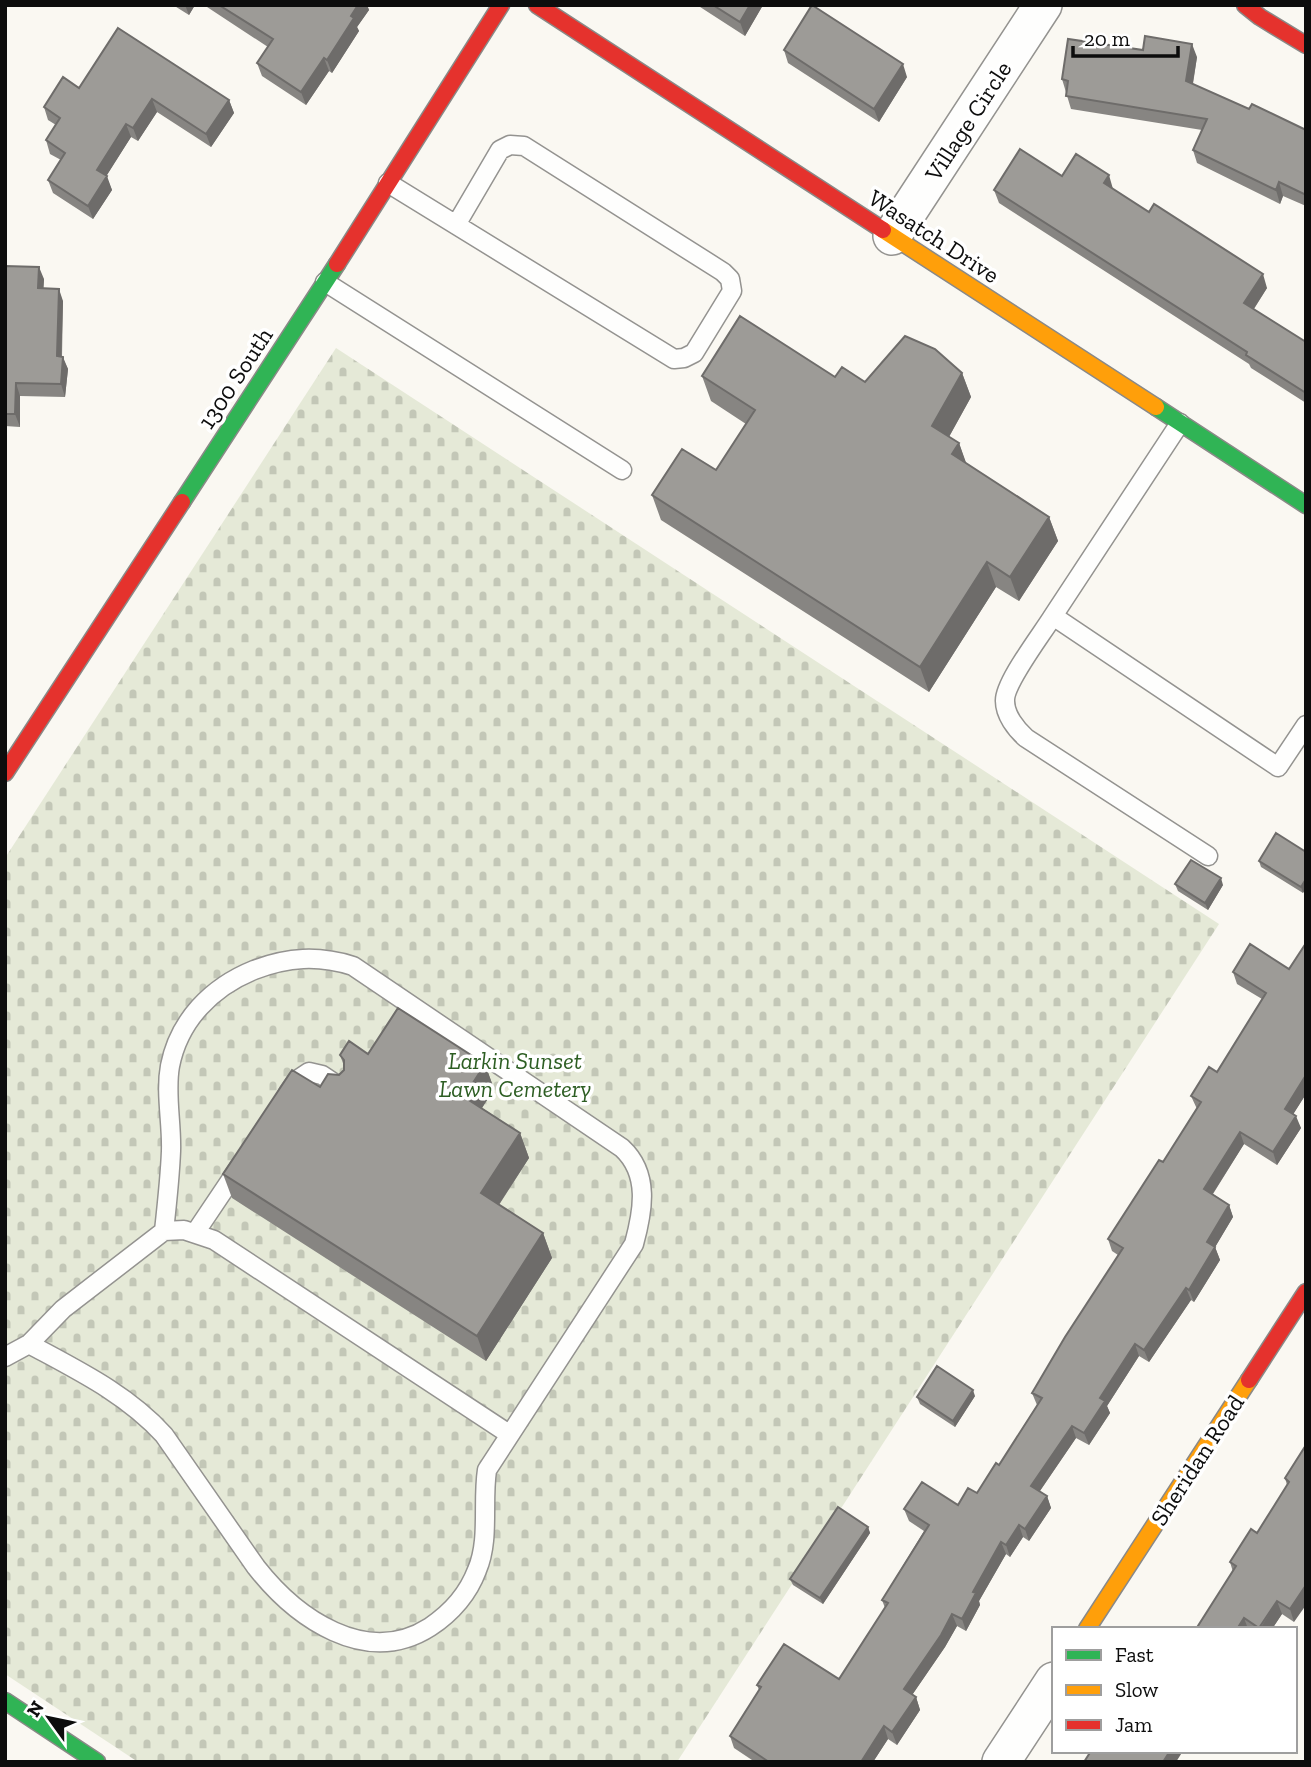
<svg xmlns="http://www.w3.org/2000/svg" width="1311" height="1767" font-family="'Zilla Slab',serif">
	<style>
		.cemetery { fill: url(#cemetery-stones) }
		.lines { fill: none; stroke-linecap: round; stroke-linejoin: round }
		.lane-casing { stroke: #949390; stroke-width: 21 }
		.street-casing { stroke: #949390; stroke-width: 40 }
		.fast-casing { stroke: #8a8987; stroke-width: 19 }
		.slow-casing { stroke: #8a8987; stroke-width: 19 }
		.jam-casing { stroke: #8a8987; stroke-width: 19 }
		.lane { stroke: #fefefd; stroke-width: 18 }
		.street { stroke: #fefefd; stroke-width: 37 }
		.fast { stroke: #30b455; stroke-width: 16 }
		.slow { stroke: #ff9f0a; stroke-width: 16 }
		.jam { stroke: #e5322d; stroke-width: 16 }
		.wall { fill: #878582 }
		.shaded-wall { fill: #6e6c6a }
		.building { fill: #9d9b97; stroke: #6e6c6a; stroke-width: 2 }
		.labels { text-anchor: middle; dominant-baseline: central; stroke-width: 7; stroke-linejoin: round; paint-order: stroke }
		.street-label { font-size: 24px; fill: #0d0d0d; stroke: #fff }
		.park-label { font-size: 24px; font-style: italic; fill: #2d5e23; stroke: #fff }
	</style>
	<defs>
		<pattern id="cemetery-stones" width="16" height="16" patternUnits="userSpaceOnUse" patternTransform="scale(1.75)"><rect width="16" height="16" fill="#e5e9d7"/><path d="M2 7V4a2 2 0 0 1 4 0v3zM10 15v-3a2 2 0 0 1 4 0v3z" fill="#c3c7b7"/></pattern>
	</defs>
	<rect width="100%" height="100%" fill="#faf8f2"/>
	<path class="cemetery" d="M336,348L1219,924L677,1762H138L5,1674V858Z"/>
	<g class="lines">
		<g class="lane-casing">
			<path id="lane" d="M388,183L674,359L684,358L694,353L732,291L730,279L723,272L524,146L510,145L500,150L456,225
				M325,282L622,470
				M1053,616L1180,423
				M1208,856L1026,738C1016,729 1005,715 1005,701C1004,683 1042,634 1053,616L1278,767L1306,725
				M288,1093L297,1080L309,1072L322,1075L343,1089
				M195,1233L240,1166
				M29,1344C77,1370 127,1394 164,1435L256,1567C296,1618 366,1668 430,1627C451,1613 468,1594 477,1570C490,1540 482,1502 487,1470L634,1244C643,1211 650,1174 622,1148L353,966C318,955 288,957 254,970C212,987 179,1020 170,1066C165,1093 172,1123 171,1151C170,1177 167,1204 164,1231
				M5,1357L29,1344L63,1309L164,1231L184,1230L214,1240L509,1434"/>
		</g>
		<g class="street-casing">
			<path id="street" d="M892,236L1043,5
				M1001,1762L1054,1681"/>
		</g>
		<g class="fast-casing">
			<path id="fast" d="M1156,407L1306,505
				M182,502L337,264
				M5,1701L97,1762"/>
		</g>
		<g class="slow-casing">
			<path id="slow" d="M883,230L1156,407
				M1087,1629L1249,1380"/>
		</g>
		<g class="jam-casing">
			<path id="jam" d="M537,5L883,230
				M1245,5L1260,17L1306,45
				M337,264L501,5
				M5,773L182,502
				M1249,1380L1306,1292"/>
		</g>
		<use href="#lane" class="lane"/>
		<use href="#street" class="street"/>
		<use href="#fast" class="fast"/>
		<use href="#slow" class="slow"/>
		<use href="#jam" class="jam"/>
	</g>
	<path class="wall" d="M173,5H195L189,15Z
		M204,5H367L369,10L357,27L359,31L332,73L329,71L306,105L262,76L257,63L268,47Z
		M697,5H763L745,36Z
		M784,50L907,77L879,122L788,63Z
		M1143,50L1197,57L1193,84L1249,109L1306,130V206L1283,196L1280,204L1197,163L1193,150L1202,130L1071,109L1062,79Z
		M79,88L229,100L234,113L211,147L157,112L138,141L131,137L106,176L112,190L93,219L53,193L48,180L61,160L50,154L46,140L56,125L48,120L44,107Z
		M1062,176L1113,189L1267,288L1254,309L1306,342V403L1251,368L1249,364L999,203L994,190Z
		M5,266L44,279L43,288L63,301L62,357L68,369L65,397L20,396V427L5,426Z
		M962,373L971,397L949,437L959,443L966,464L1049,517L1058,541L1019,601L996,587L929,692L661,520L652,495L716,470L746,424L711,401L702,376L835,377L865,382Z
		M1306,852L1303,893L1261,867L1259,861Z
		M1175,884L1223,885L1208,910L1178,891Z
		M1250,944L1306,1094L1293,1114L1301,1128L1277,1165L1244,1144L1213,1194L1229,1205L1233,1217L1215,1247L1220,1260L1194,1302L1191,1300L1149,1362L1139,1356L1107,1406L1110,1413L1089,1445L1076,1438L1040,1491L1047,1496L1051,1508L1029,1541L1023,1537L1010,1557L1006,1554L979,1601L980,1605L966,1631L957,1626L945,1647L912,1695L916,1697L920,1710L897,1745L888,1739L873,1762H755L734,1748L730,1736L759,1690L757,1685L839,1679L885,1608L882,1600L924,1531L909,1521L904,1509L958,1505L977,1493L999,1465L1037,1405L1032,1393L1118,1255L1112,1251L1108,1239L1163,1162L1197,1109L1191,1096L1217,1072L1262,999L1237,984L1233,972Z
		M368,1054L485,1064L494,1089L482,1108L520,1133L529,1158L499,1205L543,1233L552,1258L486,1361L232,1198L223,1174L320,1087L344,1070V1066L340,1055Z
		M975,1396L955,1427L920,1404L917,1397Z
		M1306,1445L1294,1622L1282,1614L1272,1629H1196L1233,1572L1230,1562L1257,1533L1287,1485L1285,1478Z
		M868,1527L870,1533L823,1604L793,1585L790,1579Z"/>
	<path class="shaded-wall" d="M185,5H195L189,15Z
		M358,5H367L369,10L357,27L359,31L332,73L327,60L351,16Z
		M750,5H763L745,36L740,22Z
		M1192,44L1197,57L1191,94L1186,81Z
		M324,58L329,71L306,105L301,92Z
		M903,64L907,77L879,122L874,109Z
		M152,99L157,112L138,141L133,128Z
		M229,100L234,113L211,147L206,134Z
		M126,124L131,137L102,183L97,170Z
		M1109,175L1113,189L1104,183Z
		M107,176L112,190L93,219L88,206Z
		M1279,182L1283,196L1280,204L1276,190Z
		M39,267L44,279L43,301L38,288Z
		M1263,274L1267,288L1249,316L1244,303Z
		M59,289L63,301L61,368L57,356Z
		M63,357L68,369L65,397L61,384Z
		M962,373L971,397L941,451L932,426Z
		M16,383L20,396V427L15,414Z
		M959,443L968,468L952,454Z
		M1049,517L1058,541L1019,601L1010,577Z
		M987,562L996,587L929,692L920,667Z
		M1221,878L1223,885L1208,910L1205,903Z
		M1306,879V889L1303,893L1301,887Z
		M485,1064L494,1089L473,1122L464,1097Z
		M1306,1075V1094L1289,1121L1285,1109Z
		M1296,1116L1301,1128L1277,1165L1273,1152Z
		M1240,1132L1244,1144L1208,1201L1204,1189Z
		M520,1133L529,1158L490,1218L481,1193Z
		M1229,1205L1233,1217L1211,1254L1207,1242Z
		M543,1233L552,1258L486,1361L477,1336Z
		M1215,1247L1220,1260L1194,1302L1189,1290Z
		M1186,1288L1191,1300L1149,1362L1144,1350Z
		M1135,1344L1139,1356L1107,1406L1110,1413L1089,1445L1084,1433L1100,1398Z
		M973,1390L975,1396L955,1427L953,1421Z
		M1072,1426L1076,1438L1035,1498L1031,1486Z
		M1047,1496L1051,1508L1029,1541L1025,1529Z
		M1019,1525L1023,1537L1010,1557L1006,1545Z
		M868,1527L870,1533L823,1604L820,1598Z
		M1001,1542L1006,1554L979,1601L980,1605L966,1631L962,1619L973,1592Z
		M1306,1585V1605L1294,1622L1290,1609Z
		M1277,1601L1282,1614L1272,1629H1260Z
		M952,1614L957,1626L945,1647L908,1701L904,1689Z
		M1244,1618L1248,1629H1237Z
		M916,1697L920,1710L897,1745L892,1732Z
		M884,1726L888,1739L873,1762H861Z
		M1170,1751H1183L1176,1762H1163Z"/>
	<path class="building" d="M219,5H358L351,16L354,18L327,60L324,58L301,92L257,63L273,39Z
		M713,5H750L740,22Z
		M812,5L903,64L874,109L784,50Z
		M118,28L229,100L206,134L152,99L133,128L126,124L97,170L107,176L88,206L48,180L65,153L46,140L60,118L44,107L63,77L79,88Z
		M1145,36L1192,44L1186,81L1249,109L1252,104L1306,130V195L1279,182L1276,190L1193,150L1207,119L1066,96L1068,81L1062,79L1068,39L1143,50Z
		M1020,149L1062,176L1076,154L1109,175L1104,183L1149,212L1154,204L1263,274L1244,303L1306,342V393L1246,355L1247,352L994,190Z
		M5,266L39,267L38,288L59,289L57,356L63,357L61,384L16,383L15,414H5Z
		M740,316L835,377L842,367L865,382L905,336L935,349L962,373L932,426L959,443L952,454L1049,517L1010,577L987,562L920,667L652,495L682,449L716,470L755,410L702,376Z
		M1276,833L1306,852V879L1301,887L1259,861Z
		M1191,860L1221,878L1205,903L1175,884Z
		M1306,943V1075L1285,1109L1296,1116L1273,1152L1240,1132L1204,1189L1229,1205L1207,1242L1215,1247L1189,1290L1186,1288L1144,1350L1135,1344L1100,1398L1105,1401L1084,1433L1072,1426L1031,1486L1047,1496L1025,1529L1019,1525L1006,1545L1001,1542L973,1592L976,1593L962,1619L952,1614L941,1635L904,1689L916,1697L892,1732L884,1726L861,1762H769L730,1736L761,1687L757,1685L784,1644L839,1679L888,1603L882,1600L929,1525L904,1509L922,1482L958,1505L968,1488L977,1493L996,1463L999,1465L1042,1398L1032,1393L1065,1337L1123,1248L1108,1239L1159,1160L1163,1162L1201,1102L1191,1096L1209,1067L1217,1072L1266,993L1233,972L1250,944L1289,969Z
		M398,1008L485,1064L464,1097L520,1133L481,1193L543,1233L477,1336L223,1174L292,1070L320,1087L328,1074L339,1075L344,1070V1060L340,1055L349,1041L368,1054Z
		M937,1366L973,1390L953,1421L917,1397Z
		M1306,1445V1585L1290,1609L1277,1601L1259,1628L1244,1618L1237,1629H1196L1236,1566L1230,1562L1251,1529L1257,1533L1289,1482L1285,1478Z
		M838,1507L868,1527L820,1598L790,1579Z
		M1091,1751H1170L1163,1762H1084Z"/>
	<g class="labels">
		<g class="street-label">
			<text transform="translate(968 121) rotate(-57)">Village Circle</text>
			<text transform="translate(934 236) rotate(33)">Wasatch Drive</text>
			<text transform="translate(235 378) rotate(-57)">1300 South</text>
			<text transform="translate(1197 1460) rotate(-57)">Sheridan Road</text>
		</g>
		<g class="park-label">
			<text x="515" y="1060">Larkin Sunset<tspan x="515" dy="28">Lawn Cemetery</tspan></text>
		</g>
	</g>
	<rect width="1311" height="1767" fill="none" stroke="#0d0d0d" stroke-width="14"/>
	<rect x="1052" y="1627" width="245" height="126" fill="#ffffff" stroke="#9e9e9e" stroke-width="2"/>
	<rect x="1066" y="1650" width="35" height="10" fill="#30b455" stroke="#9e9e9e" stroke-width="2"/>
	<text x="1115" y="1662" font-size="21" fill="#0d0d0d">Fast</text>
	<rect x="1066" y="1685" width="35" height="10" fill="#ff9f0a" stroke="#9e9e9e" stroke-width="2"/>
	<text x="1115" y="1697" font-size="21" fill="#0d0d0d">Slow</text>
	<rect x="1066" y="1720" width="35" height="10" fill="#e5322d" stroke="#9e9e9e" stroke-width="2"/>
	<text x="1115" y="1732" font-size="21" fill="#0d0d0d">Jam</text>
	<g transform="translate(49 1718) rotate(303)" stroke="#ffffff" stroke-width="5" paint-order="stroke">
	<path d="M0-5L12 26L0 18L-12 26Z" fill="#0d0d0d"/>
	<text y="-10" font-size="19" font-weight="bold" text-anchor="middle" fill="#0d0d0d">N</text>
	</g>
	<path d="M1073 46v10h105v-10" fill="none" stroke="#0d0d0d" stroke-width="3.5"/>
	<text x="1084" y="46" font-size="21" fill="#0d0d0d" stroke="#ffffff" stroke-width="5" paint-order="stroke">20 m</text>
</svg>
